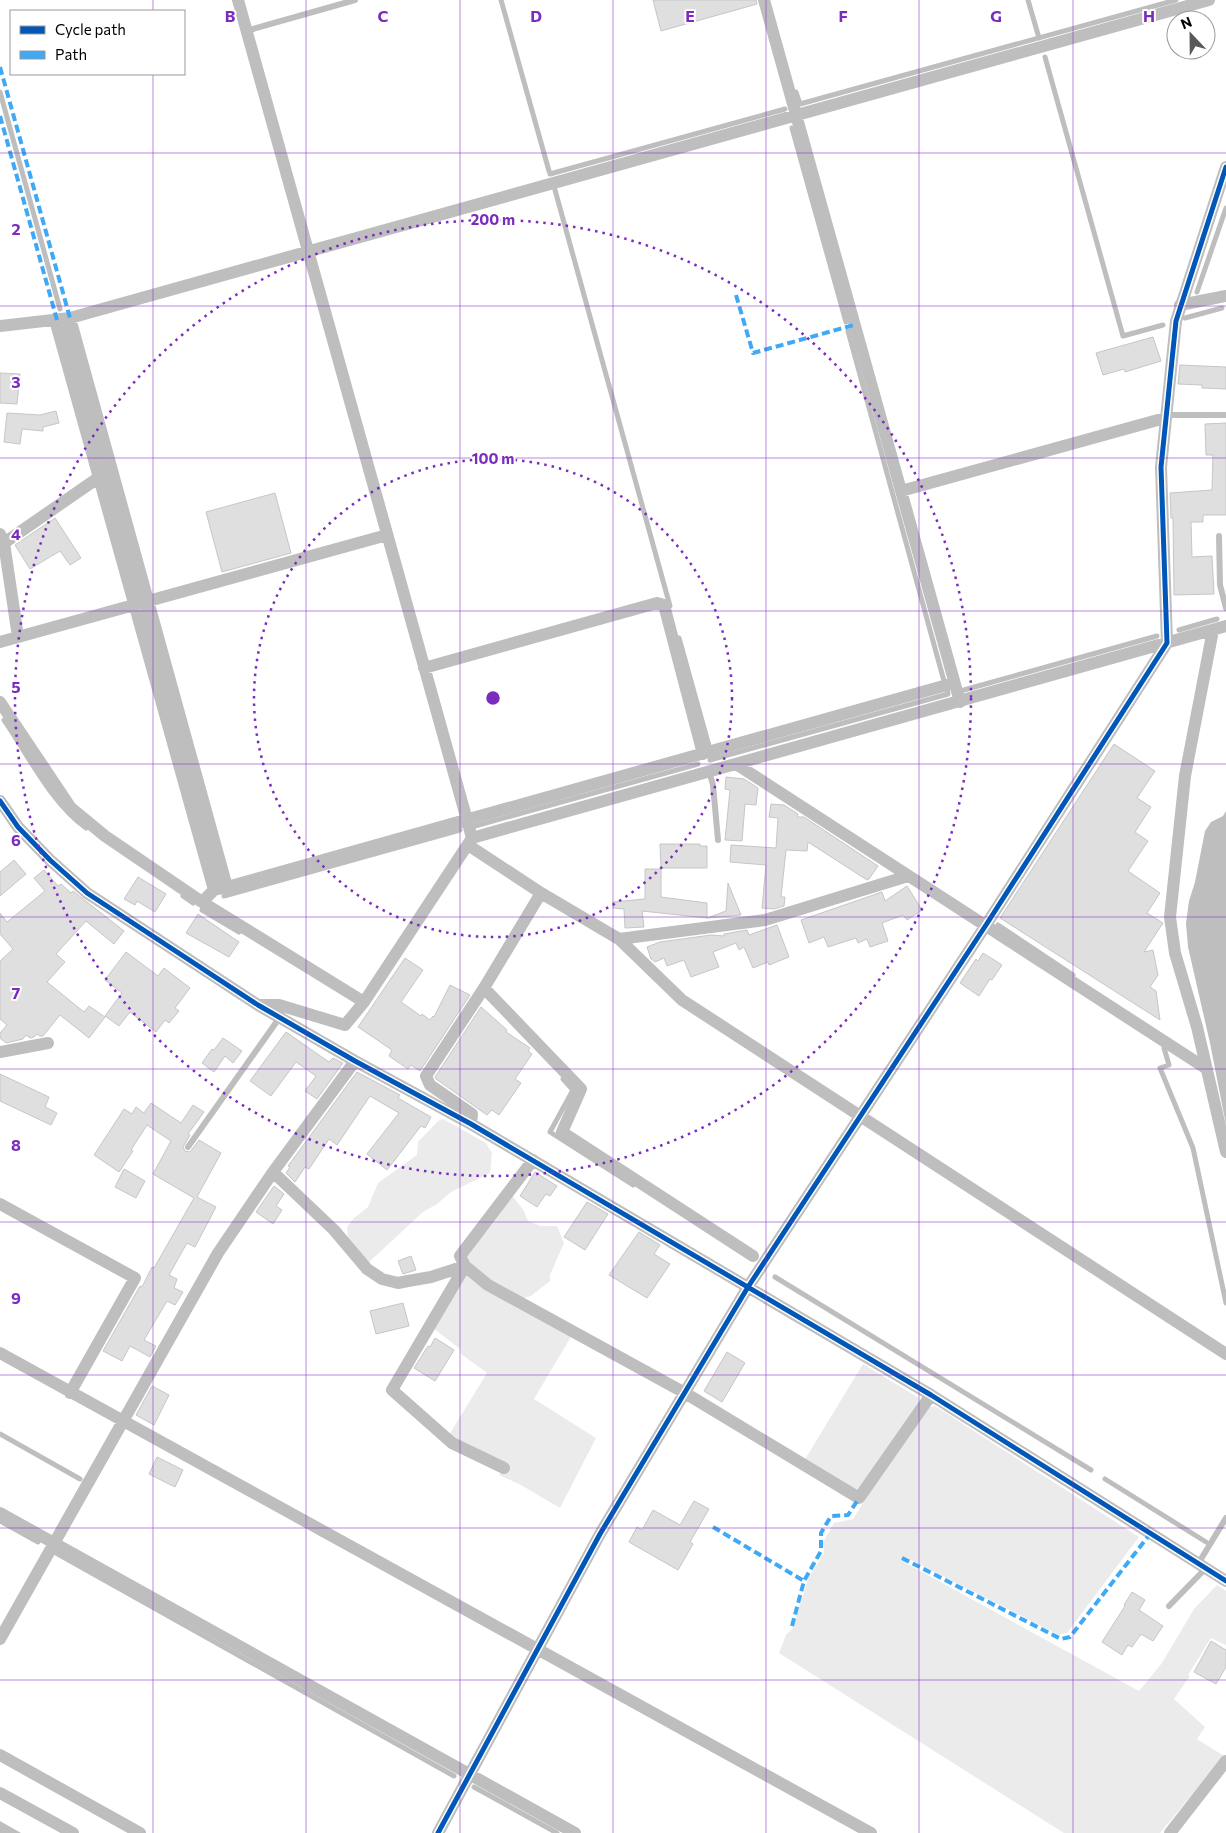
<svg xmlns="http://www.w3.org/2000/svg" width="1226" height="1833" font-family="Commissioner,sans-serif">
	<style>
		.green { fill: #ebebeb }
		.water { fill: #bebebe }
		.lines { fill: none; stroke-linecap: round; stroke-linejoin: round }
		.stream { stroke: #bebebe; stroke-width: 5 }
		.building { fill: #dfdfdf; stroke: #c6c6c6 }
		.service { stroke: #bebebe; stroke-width: 6 }
		.minor { stroke: #bebebe; stroke-width: 12 }
		.quiet { stroke: #3fa9f5; stroke-width: 4; stroke-dasharray: 8 4; stroke-linecap: butt }
		.cycleway-casing { stroke: #fff; stroke-width: 8 }
		.cycleway { stroke: #0057b8; stroke-width: 5 }
		.grid { fill: none; stroke: #7b2cbf; stroke-width: 1; stroke-opacity: 0.55 }
		.ring { fill: none; stroke: #7b2cbf; stroke-width: 2.5; stroke-dasharray: 2.5 5 }
		.grid-label { font-size: 16px; text-anchor: middle; font-weight: bold; fill: #7b2cbf; stroke: #fff; stroke-width: 4; stroke-linejoin: round; paint-order: stroke }
		.centre { fill: #7b2cbf; stroke: #fff; stroke-width: 2.5 }
		.ring-label { font-size: 15px; text-anchor: middle; font-weight: bold; fill: #7b2cbf; stroke: #fff; stroke-width: 4; stroke-linejoin: round; paint-order: stroke }
	</style>
	<rect width="100%" height="100%" fill="#fff"/>
	<path class="green" d="M443,1119L486,1143L492,1153L490,1173L451,1192L437,1204L423,1212L368,1263L348,1237L347,1227L354,1218L368,1207L378,1183L417,1155L418,1142L438,1121Z
		M511,1194L524,1211L528,1221L541,1226H557L564,1243L550,1275V1281L531,1296L520,1299C501,1288 473,1277 465,1255Z
		M466,1272L572,1335L534,1399L596,1438L560,1508L521,1485L499,1475L505,1464L449,1435L487,1373L461,1354L460,1349L433,1328Z
		M863,1364L919,1398L918,1405L862,1488L853,1491L804,1461Z
		M935,1406L1139,1537L1067,1633L1059,1635L907,1558L904,1562L1139,1691L1162,1663L1194,1609L1217,1585L1226,1591V1645L1211,1638L1188,1675L1190,1676L1174,1699L1205,1727L1197,1739L1224,1756L1160,1833H1064L779,1653L786,1635L793,1628L808,1579L824,1553L823,1542L834,1523L853,1519L866,1498L927,1408Z"/>
	<path class="water" d="M1226,811V1125L1210,1043L1188,947L1186,923L1189,901L1195,882L1205,831L1211,822L1223,816Z
		M0,1821L21,1833H0Z"/>
	<g class="lines">
		<path class="stream" d="M501,0L549,171
			M1028,0L1039,38
			M1045,57L1123,336L1163,325
			M0,92L60,309
			M796,92L800,104L1176,0
			M792,128L846,322
			M550,174L785,109
			M555,190L670,606
			M1197,292L1226,208
			M1185,318L1222,308
			M65,327L140,598
			M848,331L944,681
			M143,609L219,882
			M1179,630L1217,619
			M679,638L709,746
			M964,690L1157,636
			M4,720C28,755 51,803 86,828
			M710,760L948,694L947,689
			M475,826L698,764
			M183,896L193,903
			M224,896L460,830
			M202,910L239,932
			M998,925L1073,975
			M1164,1048L1169,1065L1160,1068L1193,1148L1226,1303
			M563,1079L573,1090L550,1132L633,1185
			M775,1277L1091,1470
			M0,1434L80,1479
			M1105,1479L1206,1542
			M0,1521L38,1542
			M56,1553L454,1776
			M474,1787L557,1833"/>
	</g>
	<path class="building" d="M653,0H756L757,4L661,31Z
		M1153,337L1161,361L1125,372L1124,369L1103,375L1096,353Z
		M1180,365L1226,367V389L1202,388V385L1178,384Z
		M0,373L20,374L17,404L0,403Z
		M56,411L59,423L43,427V431L22,429L20,444L4,442L7,413L40,415Z
		M1226,423V515H1203V522H1191L1192,557L1212,556L1214,594L1174,595L1173,518H1171L1170,493L1212,490L1213,455H1206L1205,424Z
		M275,493L291,553L222,572L206,512Z
		M55,518L81,558L70,565L60,551L30,569L15,545Z
		M1114,744L1155,771L1137,798L1151,807L1135,832L1148,841L1128,871L1160,893L1147,913L1163,923L1144,952L1153,950L1158,975L1150,987L1156,991L1160,1020L1000,918Z
		M726,777L744,779L758,788L756,805L745,804L742,841L725,840L730,790L725,789Z
		M771,804L784,805L798,814L797,817H804L878,866L869,879L867,880L808,842L807,851L786,850L781,897H785L784,906L774,909L762,908L766,865L730,862L731,845L776,848L778,818L769,817Z
		M660,844H700V846H707V868H661Z
		M14,860L26,874L0,896V872Z
		M645,869H661V897L707,903V918L642,911L644,927L625,928L624,909L613,908V902L645,899Z
		M44,870L58,886L61,884L71,893L73,891L124,931L114,944L86,921L56,954L65,962L47,982L84,1012L89,1006L105,1017L89,1038L60,1015L43,1036H40L37,1034L34,1037L30,1038L26,1035L23,1039L6,1043L0,1038V1033L7,1025L0,1019V961L13,949L0,934V913L7,922L45,891L34,878Z
		M138,877L166,894L155,912L137,901L135,905L124,899Z
		M728,883L741,915L707,918L726,911Z
		M907,886L922,910L907,920L903,915L882,923L888,941L870,947L867,939L858,943L856,938L828,947L824,937L809,943L801,920L882,892L885,901Z
		M198,914L239,942L229,957L186,933Z
		M777,925L789,957L769,965L768,962L753,968L744,947L739,950L736,943L713,952L719,967L691,977L684,960L667,966L664,958L655,962L651,959L647,947L660,942L711,935L724,936V934L747,930L749,935Z
		M126,952L158,976L164,968L190,988L175,1008L179,1011L169,1023L165,1020L156,1032L130,1012L119,1026L105,1016L122,993L105,980Z
		M983,953L1002,965L992,980L990,979L979,996L960,983L976,959L978,961Z
		M405,958L423,970L401,1002L421,1016L422,1014L430,1020L433,1016L434,1017L450,985L470,995L420,1071L411,1065L408,1069L389,1056L392,1050L358,1027Z
		M481,1007L507,1030L506,1032L530,1048L528,1051L532,1054L515,1079L521,1083L499,1115L492,1110L487,1115L436,1079L435,1077Z
		M286,1032L329,1062L333,1058L343,1063L317,1099L305,1091L316,1076L296,1062L271,1096L250,1081Z
		M223,1038L242,1051L233,1063L225,1056L214,1072L202,1063L212,1049L214,1050Z
		M357,1072L400,1095L398,1098L431,1117L425,1128L421,1126L387,1170L367,1154L399,1113L370,1096L337,1145L329,1139L309,1169L305,1167L295,1182L286,1173L290,1167L288,1166Z
		M0,1074L49,1097L45,1107L57,1113L51,1125L0,1101Z
		M151,1103L181,1123L193,1105L204,1112L188,1134L190,1135L183,1147L185,1151L190,1152L199,1140L221,1153L197,1197L216,1207L195,1247L187,1243L169,1275L177,1279L174,1288L183,1292L175,1305L167,1301L144,1340L156,1346L150,1357L130,1346L122,1361L103,1351L140,1286L142,1287L152,1267L154,1268L194,1198L153,1174L171,1141L147,1125L131,1150L133,1151L119,1172L94,1155L124,1109L132,1114L136,1107L144,1113Z
		M124,1169L145,1181L136,1198L115,1187Z
		M535,1172L557,1186L550,1196L546,1194L537,1207L520,1196Z
		M274,1186L284,1194L276,1206L282,1210L273,1224L256,1212Z
		M587,1202L608,1214L585,1250L564,1237Z
		M639,1232L660,1245L654,1254L670,1264L647,1298L609,1275Z
		M411,1256L416,1270L403,1274L398,1261Z
		M403,1303L409,1326L376,1334L370,1311Z
		M435,1338L454,1350L435,1381L414,1368L428,1346L430,1347Z
		M727,1352L745,1363L722,1402L704,1391Z
		M152,1386L169,1395L154,1425L136,1415Z
		M157,1457L183,1470L175,1487L149,1474Z
		M694,1501L709,1509L690,1542L693,1544L678,1570L629,1542L637,1527L642,1530L653,1510L680,1525Z
		M1132,1592L1145,1600L1139,1610L1163,1626L1153,1641L1141,1634L1132,1647L1128,1645L1122,1655L1102,1642L1125,1606L1124,1605Z
		M1211,1641L1226,1650V1667L1216,1684L1194,1672Z"/>
	<g class="lines">
		<path class="service" d="M246,31L355,0
			M1166,415H1226
			M1219,536L1220,585L1226,608
			M709,771L713,785L718,840
			M188,1147L280,1017
			M1198,1564L1226,1518
			M1169,1606L1206,1568"/>
		<path class="minor" d="M238,0L472,838
			M764,0L960,702
			M1180,305L1226,296
			M70,318L227,887
			M55,320L214,890
			M0,326L70,318L1209,0
			M901,491L1165,418
			M0,534L4,543L18,637
			M4,543L98,478
			M1213,630L1185,776L1170,917L1175,953L1197,1027L1226,1152
			M0,642L387,535
			M424,668L657,603L664,605L703,754
			M0,702L71,808L105,836L202,902L364,1002
			M736,764L1207,1069
			M0,801L18,827L50,860L87,893L258,1005L355,1061L471,1124L931,1395L1226,1581
			M468,845L541,893L619,939L682,1000L1226,1354
			M202,902L214,890L227,887L954,683
			M619,939L765,920L908,876
			M484,988L581,1089L562,1132L753,1256
			M259,1005H279L345,1025L364,1002L472,838L1226,626
			M0,1052L48,1043
			M471,1124L472,1114L430,1085L426,1076L484,988L541,893
			M273,1172L334,1230L367,1269L382,1279L398,1283L408,1281L431,1277L465,1266L488,1285L685,1393L859,1498L931,1395
			M0,1204L135,1278L70,1393
			M0,1353L871,1833
			M504,1468L452,1443L392,1390L465,1266L460,1256L533,1160
			M0,1513L575,1833
			M0,1639L218,1253L273,1172L355,1061
			M0,1755L140,1833
			M0,1793L73,1833
			M438,1833L600,1534L748,1287L986,925L1167,643L1161,467L1176,321L1226,167
			M1170,1833L1226,1761"/>
		<path class="quiet" d="M0,67L70,318
			M0,116L57,320
			M736,295L753,353L854,325
			M713,1527L804,1581
			M902,1558L1061,1639L1070,1637L1150,1534
			M792,1626L804,1581L821,1551V1533L831,1516L848,1515L859,1498"/>
		<g class="cycleway-casing">
			<path id="cycleway" d="M0,801L18,827L50,860L87,893L258,1005L355,1061L471,1124L931,1395L1226,1581
				M438,1833L600,1534L748,1287L986,925L1167,643L1161,467L1176,321L1226,167"/>
		</g>
		<use href="#cycleway" class="cycleway"/>
	</g>
	<path class="grid" d="M153,0V11M306,0V1833M460,0V1833M613,0V1833M766,0V1833M919,0V1833M1073,0V1833M153,74V1833M0,153H1226M0,306H1226M0,458H1226M0,611H1226M0,764H1226M0,917H1226M0,1069H1226M0,1222H1226M0,1375H1226M0,1528H1226M0,1680H1226"/>
	<g class="ring">
		<circle cx="493" cy="698" r="239"/>
		<circle cx="493" cy="698" r="478"/>
	</g>
	<g class="grid-label">
		<text x="230" y="22">B</text>
		<text x="383" y="22">C</text>
		<text x="536" y="22">D</text>
		<text x="690" y="22">E</text>
		<text x="843" y="22">F</text>
		<text x="996" y="22">G</text>
		<text x="1149" y="22">H</text>
		<text x="16" y="235">2</text>
		<text x="16" y="388">3</text>
		<text x="16" y="540">4</text>
		<text x="16" y="693">5</text>
		<text x="16" y="846">6</text>
		<text x="16" y="999">7</text>
		<text x="16" y="1151">8</text>
		<text x="16" y="1304">9</text>
	</g>
	<circle cx="493" cy="698" r="8" class="centre"/>
	<g class="ring-label">
		<text x="493" y="225">200 m</text>
		<text x="493" y="464">100 m</text>
	</g>
	<rect x="10" y="10" width="175" height="65" fill="#ffffff" stroke="#999999"/>
	<rect x="20" y="26" width="25" height="8" fill="#0057b8" stroke="#999999"/>
	<text x="55" y="35" font-size="15" fill="#000000">Cycle path</text>
	<rect x="20" y="51" width="25" height="8" fill="#3fa9f5" stroke="#999999"/>
	<text x="55" y="60" font-size="15" fill="#000000">Path</text>
	<g transform="translate(1191 35) rotate(338)"><circle r="24" fill="#ffffff" stroke="#999999"/>
	<path d="M0-4L9 19L0 12L-9 19Z" fill="#595959"/>
	<text y="-8" font-size="14" font-weight="bold" text-anchor="middle" fill="#000000">N</text>
	</g>
</svg>
